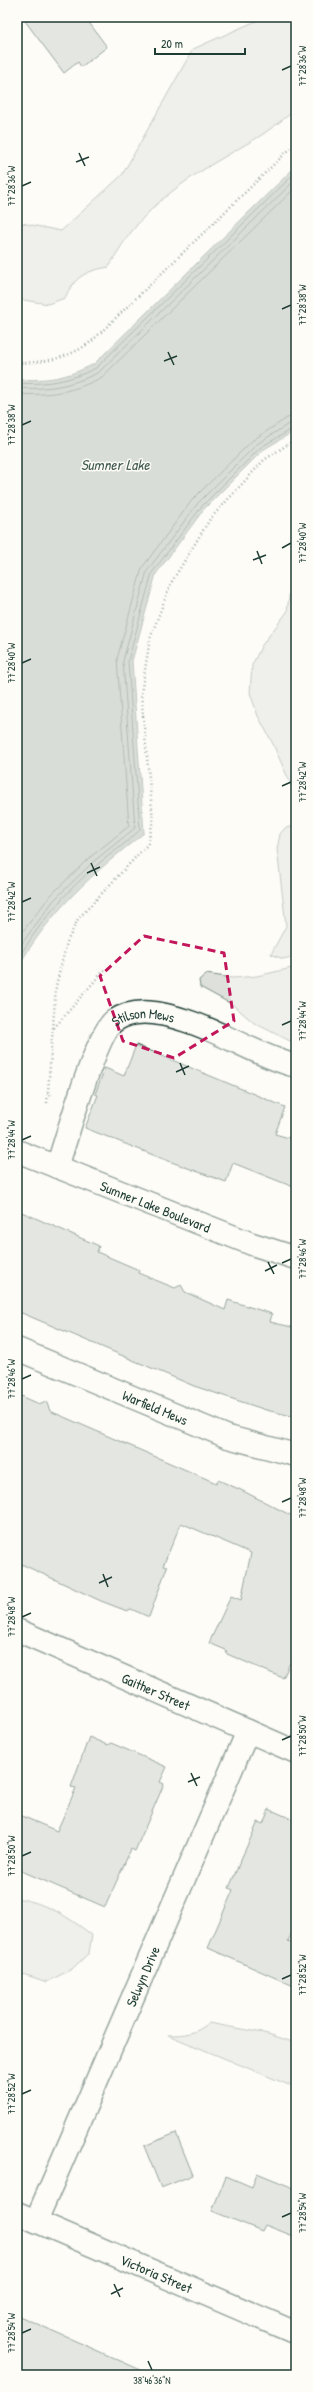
<svg xmlns="http://www.w3.org/2000/svg" width="313" height="2392" font-family="'Patrick Hand',sans-serif">
	<style>
		.green { fill: #dde0db; stroke: #7e8e88 }
		.water { fill: #aeb8b1; stroke: #75877f }
		.lines { fill: none; stroke-linecap: round; stroke-linejoin: round }
		.shore { stroke: #586e66; stroke-width: 1 }
		.building { fill: #c6cdc7; stroke: #1f3d34 }
		.minor-casing { stroke: #1f3d34; stroke-width: 25 }
		.path { stroke: #1f3d34; stroke-width: 2.5; stroke-dasharray: 1 3; stroke-linecap: butt }
		.minor { stroke: #fdfcf7; stroke-width: 22 }
		.marked { fill: none; stroke: #c2185b; stroke-width: 3; stroke-dasharray: 8 5; stroke-linejoin: round }
		.ticks { fill: none; stroke: #1f3d34; stroke-width: 1.5 }
		.labels { text-anchor: middle; dominant-baseline: central; stroke-width: 3; stroke-linejoin: round; paint-order: stroke }
		.street-label { font-size: 14px; fill: #1f3d34; stroke: #fdfcf7 }
		.water-label { font-size: 15px; font-style: italic; fill: #435c53; stroke: #fdfcf7 }
		.neatline { fill: none; stroke: #1f3d34; stroke-width: 1.5 }
		.ticks-label { font-size: 10px; text-anchor: middle; fill: #1f3d34 }
	</style>
	<rect width="100%" height="100%" fill="#fdfcf7"/>
	<filter id="ink" filterUnits="userSpaceOnUse"><feTurbulence type="fractalNoise" baseFrequency=".025" numOctaves="2"/><feDisplacementMap in="SourceGraphic" scale="8" xChannelSelector="R" yChannelSelector="G"/><feConvolveMatrix kernelMatrix="1 2 1 2 8 2 1 2 1" color-interpolation-filters="sRGB"/></filter>
	<g filter="url(#ink)">
		<path class="green" d="M265,17H296V108L293,112C279,122 265,134 250,142C190,177 143,202 109,267C86,271 75,276 65,298L48,304L17,299V222L61,231L122,175L193,49Z
			M296,559V796L272,742L258,716L250,693L252,665L262,645L287,612L292,572Z
			M296,826V956L283,959L271,954L286,926L277,849L280,834L285,828Z
			M296,967V1044L254,1023L233,1005L200,987L199,980L206,974L233,978L257,976Z
			M17,1898C46,1903 69,1917 92,1935L89,1953L72,1969L47,1982L17,1972Z
			M209,2023L268,2034L296,2043V2088L168,2035C185,2035 195,2034 209,2023Z"/>
		<path class="water" d="M296,166V430L263,450L204,509L156,574L132,661L144,833C94,872 48,913 17,969V379C48,381 66,378 94,364Z"/>
		<g class="lines">
			<path class="shore" d="M17,383C46,385 70,381 96,368L296,172
				M17,388C47,390 72,386 99,372L296,179
				M17,394C48,396 75,392 102,377L296,187
				M17,939L50,896L89,858L129,826L117,659L142,568L193,499L253,440L287,418L296,416
				M17,950L54,900L93,862L135,828L123,661L147,571L198,503L257,444L290,423L296,422
				M17,961C37,925 66,891 97,865C111,853 127,843 140,830L128,661L152,573L202,506L261,447L296,427"/>
		</g>
		<path class="building" d="M22,17H85L107,47L81,67L78,62L64,73Z
			M136,1045L285,1107L275,1134L296,1140V1188L233,1163L226,1182L166,1160L85,1128L98,1095L95,1094L105,1068L124,1076Z
			M17,1210L99,1246L97,1252L139,1270L138,1273L175,1288L181,1285L185,1292L225,1310L228,1300L272,1314L270,1322L296,1328V1417L266,1410L194,1386L17,1311Z
			M17,1394L39,1404L46,1401L50,1411L216,1483L218,1480L241,1490L296,1518V1666L290,1663L283,1678L227,1654L226,1650L209,1643L231,1596L241,1600L251,1553L181,1523L163,1566L167,1567L149,1617L131,1609L127,1611L101,1601L17,1562Z
			M89,1737L107,1745L111,1743L167,1767L160,1782L164,1784L135,1851L131,1849L105,1907L17,1869V1814L57,1831L76,1788L71,1787Z
			M269,1809L296,1821V1924L288,1941L296,1944V1987L208,1948L233,1890L229,1888L242,1857L258,1822L263,1824Z
			M176,2133L193,2175L161,2188L144,2146Z
			M257,2173L296,2189V2237L265,2225L262,2231L212,2211L226,2176L252,2187Z
			M17,2315L152,2375H17Z"/>
		<g class="lines">
			<g class="minor-casing">
				<g id="minor">
					<path id="s1" d="M17,1151L252,1244L296,1258"/>
					<path id="s2" d="M57,1167C66,1140 96,1034 114,1021C135,1006 164,1013 187,1021C224,1033 258,1056 296,1066"/>
					<path id="s3" d="M17,1349L228,1437L296,1455"/>
					<path id="s4" d="M17,1630L296,1752"/>
					<path id="s5" d="M17,2213L296,2333"/>
					<path id="s6" d="M36,2221L248,1731"/>
				</g>
			</g>
			<path class="path" d="M17,363C47,362 69,359 93,340L296,143
				M54,1028L106,968
				M51,1095L48,1092L56,986L67,942L78,919L148,844L153,820L141,694L150,639L171,583L210,519L264,460L296,439
				M47,1103L48,1092"/>
			<use href="#minor" class="minor"/>
		</g>
	</g>
	<path d="M0 0H313V2392H0ZM144,936L224,953L234,1021L174,1058L123,1041L100,976Z" fill="#fdfcf7" fill-opacity=".55" fill-rule="evenodd"/>
	<path class="marked" d="M144,936L224,953L234,1021L174,1058L123,1041L100,976Z"/>
	<path class="ticks" d="M282,70L291,66M79,153L85,166M76,162L89,157M22,186L31,182M282,309L291,305M168,352L174,365M164,361L177,356M22,425L31,421M282,548L291,543M257,551L262,564M253,560L266,555M22,663L31,659M282,786L291,782M91,863L97,876M87,873L100,867M22,902L31,898M282,1025L291,1021M180,1063L185,1075M176,1072L189,1066M22,1140L31,1136M268,1262L274,1274M282,1263L291,1259M265,1271L277,1265M22,1379L31,1375M282,1502L291,1498M103,1574L108,1587M99,1583L112,1577M22,1617L31,1613M282,1740L291,1736M191,1773L197,1786M188,1782L200,1777M22,1856L31,1852M282,1979L291,1975M22,2094L31,2090M282,2217L291,2213M114,2284L120,2297M111,2294L123,2288M22,2333L31,2329M148,2361L152,2370"/>
	<g class="labels">
		<g class="street-label">
			<text stroke="none"><textPath href="#s2" startOffset="188">Stilson Mews</textPath></text>
			<text stroke="none"><textPath href="#s1" startOffset="149">Sumner Lake Boulevard</textPath></text>
			<text stroke="none"><textPath href="#s3" startOffset="150">Warfield Mews</textPath></text>
			<text stroke="none"><textPath href="#s4" startOffset="152">Gaither Street</textPath></text>
			<text stroke="none"><textPath href="#s6" startOffset="267">Selwyn Drive</textPath></text>
			<text stroke="none"><textPath href="#s5" startOffset="152">Victoria Street</textPath></text>
		</g>
		<g class="water-label">
			<text x="115" y="464">Sumner Lake</text>
		</g>
	</g>
	<rect width="313" height="2392" fill="none" stroke="#fdfcf7" stroke-width="44"/>
	<path d="M155 48v6h90v-6" fill="none" stroke="#1f3d34" stroke-width="2"/>
	<text x="161" y="48" font-size="12" fill="#1f3d34" stroke="#fdfcf7" stroke-width="3" paint-order="stroke">20 m</text>
	<rect x="22" y="22" width="269" height="2348" class="neatline"/>
	<g class="ticks-label">
		<text transform="translate(302 66) rotate(-90)" y="4">77°28'36"W</text>
		<text transform="translate(11 186) rotate(-90)" y="4">77°28'36"W</text>
		<text transform="translate(302 305) rotate(-90)" y="4">77°28'38"W</text>
		<text transform="translate(11 425) rotate(-90)" y="4">77°28'38"W</text>
		<text transform="translate(302 543) rotate(-90)" y="4">77°28'40"W</text>
		<text transform="translate(11 663) rotate(-90)" y="4">77°28'40"W</text>
		<text transform="translate(302 782) rotate(-90)" y="4">77°28'42"W</text>
		<text transform="translate(11 902) rotate(-90)" y="4">77°28'42"W</text>
		<text transform="translate(302 1021) rotate(-90)" y="4">77°28'44"W</text>
		<text transform="translate(11 1140) rotate(-90)" y="4">77°28'44"W</text>
		<text transform="translate(302 1259) rotate(-90)" y="4">77°28'46"W</text>
		<text transform="translate(11 1379) rotate(-90)" y="4">77°28'46"W</text>
		<text transform="translate(302 1498) rotate(-90)" y="4">77°28'48"W</text>
		<text transform="translate(11 1617) rotate(-90)" y="4">77°28'48"W</text>
		<text transform="translate(302 1736) rotate(-90)" y="4">77°28'50"W</text>
		<text transform="translate(11 1856) rotate(-90)" y="4">77°28'50"W</text>
		<text transform="translate(302 1975) rotate(-90)" y="4">77°28'52"W</text>
		<text transform="translate(11 2094) rotate(-90)" y="4">77°28'52"W</text>
		<text transform="translate(302 2213) rotate(-90)" y="4">77°28'54"W</text>
		<text transform="translate(11 2333) rotate(-90)" y="4">77°28'54"W</text>
		<text x="152" y="2384">38°46'36"N</text>
	</g>
</svg>
